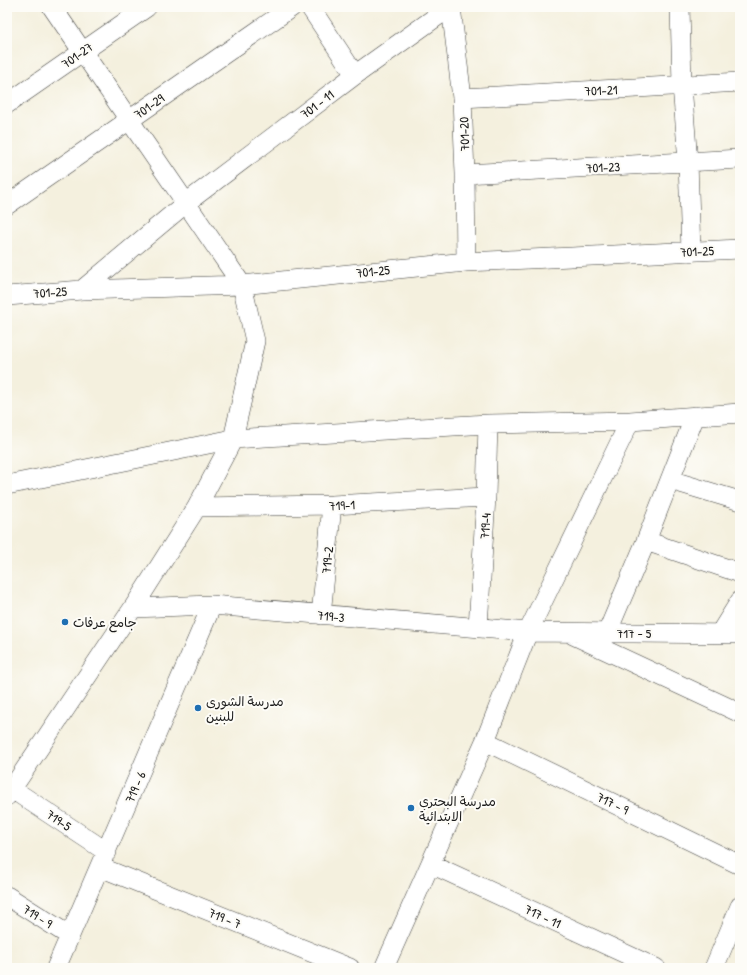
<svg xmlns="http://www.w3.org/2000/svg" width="747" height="975" font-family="'Patrick Hand','Playpen Sans Arabic',sans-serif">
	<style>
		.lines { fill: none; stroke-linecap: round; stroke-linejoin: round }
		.minor-casing { stroke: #3c3c39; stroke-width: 20 }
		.minor { stroke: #fff; stroke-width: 19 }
		.poi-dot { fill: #1f6fb2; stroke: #fdfcf7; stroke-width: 1.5 }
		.labels { text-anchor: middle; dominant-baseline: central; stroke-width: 4; stroke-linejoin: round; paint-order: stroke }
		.street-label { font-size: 13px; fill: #1c1c1c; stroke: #fdfcf7 }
		.poi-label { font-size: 13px; fill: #1c1c1c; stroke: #fdfcf7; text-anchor: start }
	</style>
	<rect width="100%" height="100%" fill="#fdfcf7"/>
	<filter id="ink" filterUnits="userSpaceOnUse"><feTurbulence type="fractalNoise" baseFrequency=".025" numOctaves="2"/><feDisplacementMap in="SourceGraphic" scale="8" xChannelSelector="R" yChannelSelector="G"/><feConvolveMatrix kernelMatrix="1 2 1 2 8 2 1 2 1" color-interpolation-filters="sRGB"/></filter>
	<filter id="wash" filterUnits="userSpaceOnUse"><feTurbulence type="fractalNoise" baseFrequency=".012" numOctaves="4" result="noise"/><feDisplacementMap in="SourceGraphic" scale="16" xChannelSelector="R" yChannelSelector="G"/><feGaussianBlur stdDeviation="0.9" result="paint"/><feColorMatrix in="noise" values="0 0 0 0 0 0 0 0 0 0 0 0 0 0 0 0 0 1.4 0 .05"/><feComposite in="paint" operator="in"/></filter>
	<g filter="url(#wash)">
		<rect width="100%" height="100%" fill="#f4f0de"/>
	</g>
	<g filter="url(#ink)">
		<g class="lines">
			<g class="minor-casing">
				<path id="minor" d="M310,7L355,75
					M451,7L462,98L465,174L466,262
					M680,7L682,85L688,162L691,252
					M462,98L740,82
					M7,104L147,7
					M465,174L740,159
					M7,205L292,7
					M82,290L186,203L355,75L450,7
					M7,296L82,290L242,285L466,262L740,249
					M670,480L740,501
					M7,485L233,439L488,424L630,421L740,413
					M197,507L332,505L486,497
					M646,541L740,573
					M133,608L212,605L528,632L740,634
					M321,615L332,505
					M478,627L486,497L488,424
					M607,633L646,541L695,416
					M720,633L740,601
					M573,635L740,713
					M485,741L740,865
					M12,789L107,852
					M7,796L133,608L197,507L233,439L255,341L242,285L52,7
					M431,864L656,968
					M100,867L350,968
					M7,896L70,936
					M56,968L212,605
					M384,968L485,741L528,632L630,421
					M714,968L740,906"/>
			</g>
			<use href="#minor" class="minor"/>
		</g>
	</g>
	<g class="poi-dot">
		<circle cx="65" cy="622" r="4"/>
		<circle cx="198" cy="708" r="4"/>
		<circle cx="411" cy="808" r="4"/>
	</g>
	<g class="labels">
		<g class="street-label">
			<text transform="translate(77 55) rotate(-35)">701-27</text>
			<text transform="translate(601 90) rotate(-3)">701-21</text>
			<text transform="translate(317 104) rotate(-37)">701 - 11</text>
			<text transform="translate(149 106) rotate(-35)">701-29</text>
			<text transform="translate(464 134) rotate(-92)">701-20</text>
			<text transform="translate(603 167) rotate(-3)">701-23</text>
			<text transform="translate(697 251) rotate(-3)">701-25</text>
			<text transform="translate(373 271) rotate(-6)">701-25</text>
			<text transform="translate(50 292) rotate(-4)">701-25</text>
			<text transform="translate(342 505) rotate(-3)">719-1</text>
			<text transform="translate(485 526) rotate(-86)">719-4</text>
			<text transform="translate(327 560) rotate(-85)">719-2</text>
			<text transform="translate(331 616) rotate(5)">719-3</text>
			<text x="634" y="633">717 - 5</text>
			<text transform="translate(135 787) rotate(-67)">719 - 6</text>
			<text transform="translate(613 803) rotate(26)">717 - 9</text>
			<text transform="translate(59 820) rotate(34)">719-5</text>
			<text transform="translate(38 916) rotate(32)">719 - 9</text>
			<text transform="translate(543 916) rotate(25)">717 - 11</text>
			<text transform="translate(225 918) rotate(22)">719 - 7</text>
		</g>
		<g class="poi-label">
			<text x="73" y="622">جامع عرفات</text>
			<text x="206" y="701">مدرسة الشورى<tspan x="206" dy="15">للبنين</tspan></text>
			<text x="419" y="801">مدرسة البحتري<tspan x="419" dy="15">الابتدائية</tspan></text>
		</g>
	</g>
	<rect width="747" height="975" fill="none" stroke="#fdfcf7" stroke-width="24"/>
</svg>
